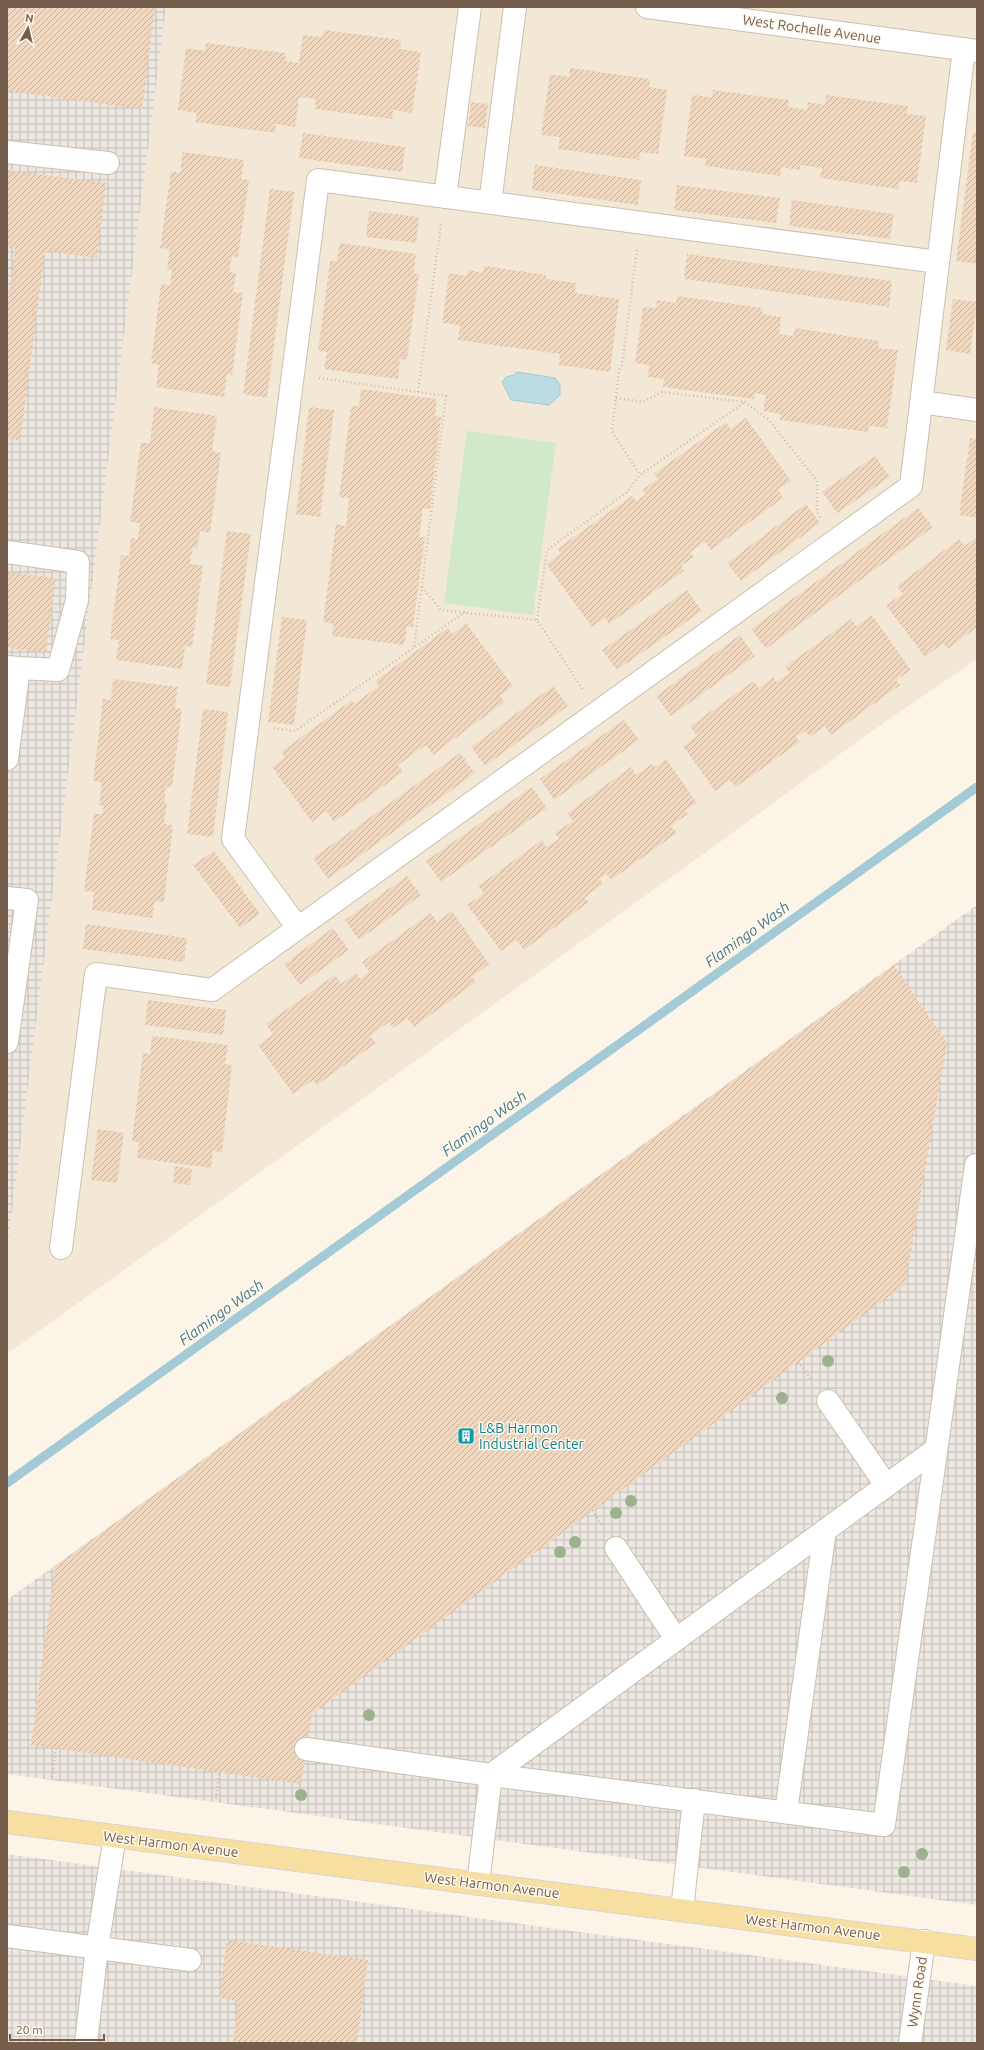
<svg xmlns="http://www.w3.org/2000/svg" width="984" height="2050" font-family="Ubuntu,sans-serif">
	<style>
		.residential { fill: #f3e8d6 }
		.industrial { fill: url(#industrial-grid) }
		.grass { fill: #d1e9c6 }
		.water { fill: #bcdce5; stroke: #a3cad6 }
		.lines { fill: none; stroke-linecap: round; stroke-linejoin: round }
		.stream { stroke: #a3cad6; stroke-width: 9 }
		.building { fill: url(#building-hatch) }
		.minor-casing { stroke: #cdbeae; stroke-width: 24 }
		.major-casing { stroke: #dbd5d0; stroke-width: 24 }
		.path { stroke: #d5baa3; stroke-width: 2.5; stroke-dasharray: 1 3; stroke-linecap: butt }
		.minor { stroke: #fff; stroke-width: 22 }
		.major { stroke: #f7dfa2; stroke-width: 22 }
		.tree { fill: #9db18d }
		.labels { text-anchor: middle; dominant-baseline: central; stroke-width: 3; stroke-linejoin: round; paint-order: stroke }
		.street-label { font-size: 14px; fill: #755e4c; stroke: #fef9ee }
		.culture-label { font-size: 14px; fill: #0d838f; stroke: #fef9ee; text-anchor: start }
		.water-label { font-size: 15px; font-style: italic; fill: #477787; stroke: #fef9ee }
	</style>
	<defs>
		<pattern id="industrial-grid" width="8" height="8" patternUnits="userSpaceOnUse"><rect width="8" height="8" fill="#ece7e1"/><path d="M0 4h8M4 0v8" fill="none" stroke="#c4beb9"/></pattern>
		<pattern id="building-hatch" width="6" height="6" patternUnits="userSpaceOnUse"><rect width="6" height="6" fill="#f0d7c0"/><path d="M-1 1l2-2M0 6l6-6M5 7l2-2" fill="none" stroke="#c7b29e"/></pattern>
	</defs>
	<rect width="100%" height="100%" fill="#fcf5e7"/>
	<path class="residential" d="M166,7H977V659L869,733L720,842L7,1354V1250Z"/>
	<path class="industrial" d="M7,7H166L7,1250Z
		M977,905V1905L7,1774V1600Z
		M7,1854L977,1986V2043H7Z"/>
	<path class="grass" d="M467,431L556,443L533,615L444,603Z"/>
	<path class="water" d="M517,372L555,378L560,385V395L549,405L511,400L502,382L506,377L514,375Z"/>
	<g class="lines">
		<path class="stream" d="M7,1483L977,787"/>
	</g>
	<path class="building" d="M7,7L155,8L142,109L7,91Z
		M324,30L401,40L400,49L421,52L412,113L393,110L392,119L315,109L316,99L299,97L295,127L276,124L275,133L195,122L197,113L178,110L186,48L205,51L206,43L286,53L285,61L299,63L303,35L322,37Z
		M570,68L650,79L649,87L667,90L658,154L640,152L639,160L558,149L560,137L541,135L550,74L569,77Z
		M713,90L789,100L788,107L807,110L808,102L825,105L826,95L908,106L907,114L926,116L917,183L900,181L898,189L820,178L822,168L800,165V170L781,167L780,176L705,166L706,159L684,156L692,95L712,97Z
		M471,102L488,104L485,128L468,126Z
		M973,132L977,133V264L956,261Z
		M303,133L405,147L402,172L299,158Z
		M183,152L244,160L241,179L249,180L238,257L232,256L229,272L236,273L233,292L243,293L232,375L227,374L224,397L156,387L159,365L151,363L161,284L170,285L172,270L167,269L170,249L160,248L171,171L180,173Z
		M535,165L641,180L638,205L532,190Z
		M7,170L106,183L97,258L45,251L20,441L7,439V309L15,249L7,248Z
		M677,185L780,198L776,223L674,210Z
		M270,189L294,192L267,398L243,394Z
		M792,200L894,214L890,239L789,226Z
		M369,211L419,217L416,243L366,237Z
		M340,243L416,254L414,273L419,274L407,360L400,359L398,379L324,369L327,352L318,351L330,261H337Z
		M687,254L892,281L889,307L684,279Z
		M484,266L546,275V279L576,283L575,293L619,299L610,372L559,365L560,354L458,340L460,325L442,323L449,273L467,276L468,270L483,273Z
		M677,296L763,308L762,314L781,317L779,334L793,336L795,328L879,341L878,348L898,350L887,428L869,426L868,432L780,420L781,414L763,411L766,395L755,393L754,399L663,387L664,379L648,377L649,365L635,363L643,307L656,308L657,300L676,303Z
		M953,299L977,302L970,354L946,350Z
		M361,389L437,399L435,416L441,417L430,509L423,508L419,537H425L413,627L407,626L404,645L332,636L334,624L323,622L336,524L346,526L349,498L339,497L351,406H359Z
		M154,407L217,416L212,451L221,453L210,533L200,531L197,548L193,547L190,564L203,566L192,647L185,646L182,669L116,660L119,640L110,639L121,555L129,556L131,538L138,539L140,523L130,522L141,442L150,444Z
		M309,407L334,410L320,517L296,514Z
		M746,418L791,481L778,490L783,498L711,550L705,542L690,552L694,557L681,566L684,571L609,624L605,618L592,627L546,564L561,553L557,549L632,496L636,501L646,494L642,490L658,479L654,474L726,422L730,429Z
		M970,438L977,439V518L959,515Z
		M875,456L890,477L837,513L822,492Z
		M806,504L820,523L741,581L727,563Z
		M918,508L933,527L766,649L751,629Z
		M227,531L251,534L230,687L206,684Z
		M977,537V627L948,649L943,643L925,657L886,605L903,594L897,586L959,539L965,546Z
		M7,572L56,578L46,653L7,648Z
		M687,590L702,611L617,670L602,650Z
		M872,615L911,670L896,680L900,685L831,735L825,726L810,737L805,731L796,737L800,742L736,787L730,780L715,791L683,746L697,736L690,726L754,681L759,688L773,677L777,682L790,673L785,667L851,619L856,626Z
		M282,617L307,620L294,725L268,722Z
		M466,623L513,686L500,696L504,702L433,755L426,745L398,765L403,772L334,822L326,811L312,822L272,767L285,757L281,752L352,700L354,704L379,686L375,681L448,628L452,634Z
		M740,635L755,656L671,716L656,696Z
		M113,679L178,687L175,708L182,709L172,787H166L164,803H167L164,824L173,825L164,902L155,901L152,918L92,910L94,892L84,891L94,814H102L104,806L99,805L102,782L93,781L103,699L111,700Z
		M553,686L568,706L485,766L471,747Z
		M203,709L228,712L213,837L187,834Z
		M624,720L639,740L554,800L540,779Z
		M460,753L475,773L328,879L313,858Z
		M666,759L697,803L685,810L688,814L671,826L677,833L611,880L607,874L599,879L603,884L584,898L589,902L524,950L516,940L501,951L467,905L484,893L478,886L542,840L546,847L559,839L555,833L573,821L567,813L631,767L636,775L652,764L655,767Z
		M532,787L547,808L441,882L426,861Z
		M214,851L260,914L240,928L193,865Z
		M407,876L421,895L359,940L345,920Z
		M452,911L489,964L472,977L476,982L414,1027L407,1018L393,1028L389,1022L370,1036L376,1043L317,1085L313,1080L293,1094L258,1045L273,1034L266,1024L335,975L341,984L356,973L360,979L369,972L362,962L431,913L437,922Z
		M86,924L187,938L184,962L83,949Z
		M333,928L349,950L300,985L284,964Z
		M894,965L947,1043L905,1285L312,1714L301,1784L31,1745L55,1566Z
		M148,1000L226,1010L223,1035L145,1025Z
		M152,1036L228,1045L225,1064L232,1065L222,1152L213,1151L211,1168L137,1158L139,1142L132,1141L143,1053L150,1054Z
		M98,1129L124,1133L117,1183L91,1180Z
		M175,1166L192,1169L190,1185L173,1183Z
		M227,1940L368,1960L357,2043H233L238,2001L219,1998Z"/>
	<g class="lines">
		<g class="minor-casing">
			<path id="minor" d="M647,7L977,51
				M7,152L108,163
				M445,197L470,7
				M490,203L515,7
				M921,402L977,410
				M7,552L78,562L77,600L58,670L19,668
				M7,667L19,668L7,759
				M7,898L27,900L7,1042
				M298,928L233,839L318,180L938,262
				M61,1248L96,974L212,990L911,486L964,49
				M828,1401L886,1485
				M616,1548L676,1639
				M306,1749L491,1775L884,1825L976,1165
				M786,1812L825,1530
				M478,1884L491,1775L935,1450
				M682,1910L694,1800
				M7,1936L190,1960
				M86,2043L97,1948L115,1836
				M910,2043L924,1941"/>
		</g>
		<g class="major-casing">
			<path id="major" d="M7,1822L977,1949"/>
		</g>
		<path class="path" d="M637,250L622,365L619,371L612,431L640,475
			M319,378L446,396L414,647
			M418,392L441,224
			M616,398L643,402L662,392L745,402L769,420L817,481V512L820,517
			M422,587L441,610L537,620L583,690
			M537,620L547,550L626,493L640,475L745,402
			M274,728L295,731L465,612
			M798,1362L812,1380
			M593,1510L602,1526
			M52,1777L56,1748
			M216,1799L219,1772"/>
		<use href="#minor" class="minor"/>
		<use href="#major" class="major"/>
	</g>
	<g class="tree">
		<circle cx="828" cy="1361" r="6"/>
		<circle cx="782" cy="1398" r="6"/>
		<circle cx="631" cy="1501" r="6"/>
		<circle cx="616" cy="1513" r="6"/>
		<circle cx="575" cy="1542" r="6"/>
		<circle cx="560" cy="1552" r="6"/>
		<circle cx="369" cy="1715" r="6"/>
		<circle cx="301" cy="1795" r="6"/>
		<circle cx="922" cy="1854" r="6"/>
		<circle cx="904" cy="1872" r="6"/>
	</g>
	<defs>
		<g id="building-square" transform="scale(0.9)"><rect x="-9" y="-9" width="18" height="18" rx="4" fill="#0f9aa8" stroke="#fef9ee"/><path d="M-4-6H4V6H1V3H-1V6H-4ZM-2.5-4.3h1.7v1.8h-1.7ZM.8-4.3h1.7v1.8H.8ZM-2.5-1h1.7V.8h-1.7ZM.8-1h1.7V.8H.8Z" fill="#fff"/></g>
	</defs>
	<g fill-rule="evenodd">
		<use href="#building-square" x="466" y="1436"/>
	</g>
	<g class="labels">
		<g class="street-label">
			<text transform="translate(812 29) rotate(8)">West Rochelle Avenue</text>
			<text transform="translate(171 1844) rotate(7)">West Harmon Avenue</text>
			<text transform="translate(492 1885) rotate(7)">West Harmon Avenue</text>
			<text transform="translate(813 1927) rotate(7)">West Harmon Avenue</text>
			<text transform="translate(917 1992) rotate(-82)">Wynn Road</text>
		</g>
		<g class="culture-label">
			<text x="479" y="1428">L&amp;B Harmon<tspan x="479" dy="16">Industrial Center</tspan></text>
		</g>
		<g class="water-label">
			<text transform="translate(747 934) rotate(-36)">Flamingo Wash</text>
			<text transform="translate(484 1123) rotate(-36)">Flamingo Wash</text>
			<text transform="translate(221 1312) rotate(-36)">Flamingo Wash</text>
		</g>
	</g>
	<rect width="984" height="2050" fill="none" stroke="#755e4c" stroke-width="16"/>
	<g transform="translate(28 28) rotate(8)" stroke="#fef9ee" stroke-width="3" paint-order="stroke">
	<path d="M0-3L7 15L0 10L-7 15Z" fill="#755e4c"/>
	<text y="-6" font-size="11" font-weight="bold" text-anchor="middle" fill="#755e4c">N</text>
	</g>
	<path d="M10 2034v6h94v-6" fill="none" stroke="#755e4c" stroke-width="2"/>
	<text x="16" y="2034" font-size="12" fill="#755e4c" stroke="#fef9ee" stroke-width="3" paint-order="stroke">20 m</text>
</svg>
